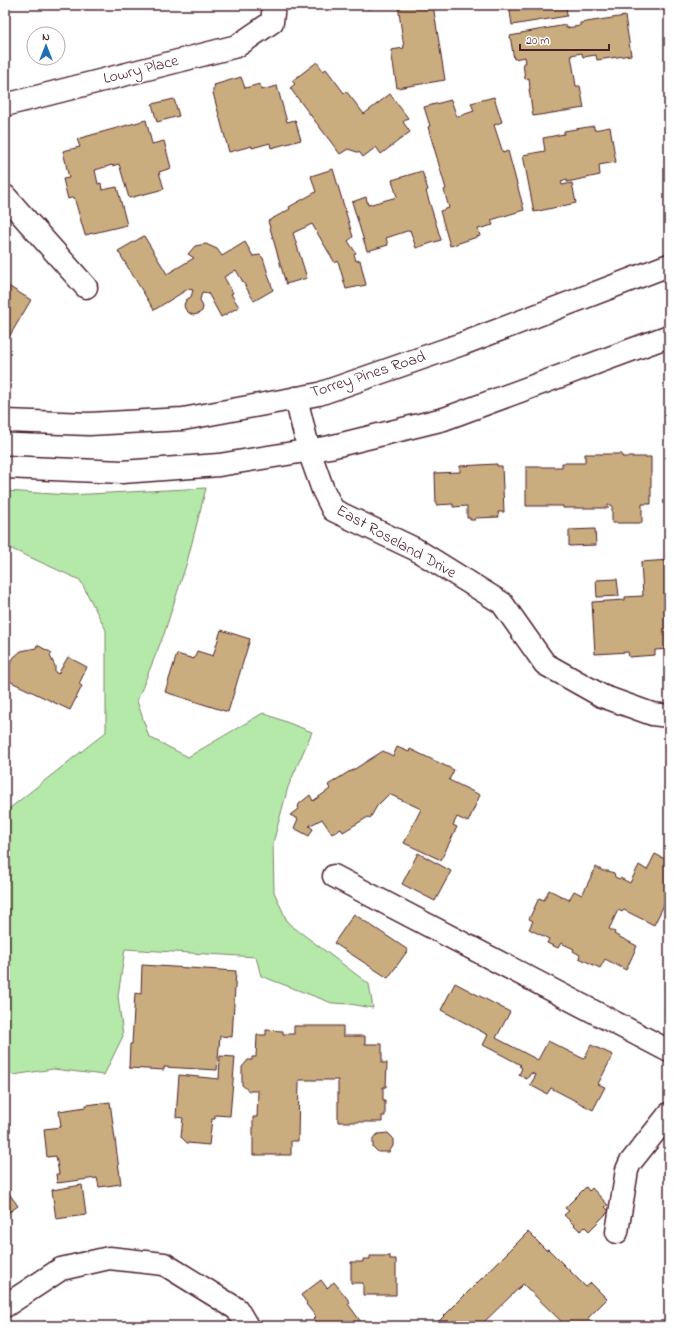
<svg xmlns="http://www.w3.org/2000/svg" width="674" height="1331" font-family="'Indie Flower',sans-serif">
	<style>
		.green { fill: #b4e9aa; stroke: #7f846a }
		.building { fill: #caad7f; stroke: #4a1f2b }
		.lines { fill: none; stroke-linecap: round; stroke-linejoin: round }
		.minor-casing { stroke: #4a1f2b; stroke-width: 25 }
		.major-casing { stroke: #4a1f2b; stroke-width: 25 }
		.minor { stroke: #fff; stroke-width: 22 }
		.major { stroke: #fff; stroke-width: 22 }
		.labels { text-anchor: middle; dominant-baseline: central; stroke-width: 3; stroke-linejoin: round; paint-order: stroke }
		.street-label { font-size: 16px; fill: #4a1f2b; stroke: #fff }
	</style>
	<rect width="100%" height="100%" fill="#fff"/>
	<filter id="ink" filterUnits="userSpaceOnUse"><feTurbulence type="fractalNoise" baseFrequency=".025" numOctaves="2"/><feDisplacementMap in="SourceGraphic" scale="8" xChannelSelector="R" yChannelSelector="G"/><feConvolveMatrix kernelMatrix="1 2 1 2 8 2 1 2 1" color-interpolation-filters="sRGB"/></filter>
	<g filter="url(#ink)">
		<path class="green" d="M206,488L187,562L164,634L137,701L149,737L188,757L263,713L312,732L288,787L273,843L274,892L288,923L369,984L373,1008L350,1004L332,1003L261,976L256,957L125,949L118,996L123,1036L104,1075L53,1069L13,1075L5,1072V812L106,732V630L80,580L5,546V491L70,495Z"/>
		<path class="building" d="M366,5H392L367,9Z
			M398,5H433L445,80L397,88L391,50L404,48Z
			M509,5H566L567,16L512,25Z
			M625,16L631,55L597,60L596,55L583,57L582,53L571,55L576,86H580L584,108L533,116L529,89H530L529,78L525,79L523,63H526L525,57L514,59L510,36L521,34V33L566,25V28L580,26V23Z
			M317,62L323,71L326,69L344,93L346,91L364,114L390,94L408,118L403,122L410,132L381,154L376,147L363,157L360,153L348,149L340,154L290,88L295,84L292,81Z
			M241,77L245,88L260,84L261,90L277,86L287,122L295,120L301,140L271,148L270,143L252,148V146L229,152L213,93V89L215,88L214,85Z
			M494,97L502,122L494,125L503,153L508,151L524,210L491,220L493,225L478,229L480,236L450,246L440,211L449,208L444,190L446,189L428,127L430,126L424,107L451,100L457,117L474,111L471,103Z
			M174,99L179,116L157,122L152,104Z
			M146,120L152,144L164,141L171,168L159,172L164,189L129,198L119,164L112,166V165L95,170L98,184L101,183L102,190L117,187L127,225L85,235L74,197L68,199L63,179L69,178L63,151L80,147L77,139Z
			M594,126V130L610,127L616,162L599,165L600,175L567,182V179L561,181L562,185L572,183L576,203L534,212L523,155L545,151L543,138L564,134V131Z
			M333,169L353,237L348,241L356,253L354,254L356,261L360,260L366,285L346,289L338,261L335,263L312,224L293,233L307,278L286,284L268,221L290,209L289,207L316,192L311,176Z
			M422,171L428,190L426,191L441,240L416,248L410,230L386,238L388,245L367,251L352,202L366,197L368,205L397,197L392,180Z
			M144,236L167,274L194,258L188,254L195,246L206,244L217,249L222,256L245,242L253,256L260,255L263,258L273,290L254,301L236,270L224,277L233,293L231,294L239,307L221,317L208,293L202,292L200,300L203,307L202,311L198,314L193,315L189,313L185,309L184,305L186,300L191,297L193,290L188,289L154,310L118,251Z
			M5,284L31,300L9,337L5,334Z
			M585,454H622V457H651V504H642V523H612V505H608V508H563V506H526V467H562V463H585Z
			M497,464V466H502L504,512H498L499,517L475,518V520H470V518H467V506L453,507V504L436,505L435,473L460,472V466Z
			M595,529L596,545L569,546V530Z
			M669,560V649L655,650V655L629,657L628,652L595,654L592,602L625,600V597L643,596L641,562Z
			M617,579L619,596L597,597L596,580Z
			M221,630L250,639L228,712L165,692L177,654L194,659L197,651L213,656Z
			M37,645L52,653L50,656L55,666V672L58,674L68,657L87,667L79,684L82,686L70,710L5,679V673L14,657L21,651L36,648Z
			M397,747L409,752L410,749L454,770L449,780L480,795L468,822L457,817L453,825L457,827L441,860L404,843L421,809L389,794L377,806L370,818L368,817L343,832L341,829L332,834L322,819L309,826L313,829L309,836L294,828L298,819L290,815L298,809L299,804L310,795L313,801L330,789L328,785L350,771V772L383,751L393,756Z
			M418,853L451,871L435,901L402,884Z
			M655,854L669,861V895L654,925L624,910L622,912L618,910L609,929L615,932L614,934L637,946L626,970L605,959L600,968L579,958L580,955L573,951L574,949L561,943L558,948L547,943L549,939L529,929L533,921L529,919L539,898L544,900L549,890L569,900L574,891L582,895L596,867L603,871H608L614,873L615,877L619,879L620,878L630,883L639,865L647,870Z
			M354,914L408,950L388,978L334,943Z
			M142,965L236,971L232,1037L220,1036L217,1070L164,1067V1070L129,1068L130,1044H132L135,993L141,994Z
			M455,983L510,1012L496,1038L538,1060L548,1041L584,1059L591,1045L613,1055L598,1084L605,1087L593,1110L551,1088L547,1094L530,1085L536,1075L531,1073L527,1079L519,1075L522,1068L519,1066L521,1065L483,1045L488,1035L441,1010Z
			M294,1026H343V1036H365V1044H382V1063H387L386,1087H383V1101H385V1116H382V1122H338V1080H299L298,1141H291V1155H253V1117H257L258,1091H249L242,1085V1067L248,1060H252V1057H256L257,1035H266V1030L283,1031V1034H294Z
			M220,1056L235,1057L230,1116L215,1115V1119H212L209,1145L187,1143L181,1137L183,1118L176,1117L179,1075L219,1079Z
			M110,1102L121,1184L99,1187L97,1178L57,1183L56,1174H59L56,1156L47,1157L44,1129L61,1127L59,1111L86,1107V1105Z
			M388,1133L393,1138V1146L389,1152H378L373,1147V1138L378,1134Z
			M82,1185L86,1215L56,1219L52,1190Z
			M586,1187L589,1191L592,1188L608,1205L605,1207L609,1211L589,1231L585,1227L580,1231L564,1215L569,1211L565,1208Z
			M5,1188L18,1206L5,1215Z
			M528,1232L546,1250L548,1249L586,1287L591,1283L607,1299L588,1318L595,1325L594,1326H566L523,1284L480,1326L435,1325Z
			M370,1256H390V1259H396V1295H363V1283H351V1262H363V1259H370Z
			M321,1280L327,1288L334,1282L350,1302L348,1304L364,1326H319L313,1319L316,1317L306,1304L307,1303L301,1295Z"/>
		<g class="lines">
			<g class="minor-casing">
				<path id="minor" d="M5,105L237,46L272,22L274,5
					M5,196L86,287
					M296,398L309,451L323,490L333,510L415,549L502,603L545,664L602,696L652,714L669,716
					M334,876L669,1051
					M617,1232L627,1170L630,1163L669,1114
					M5,1306L61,1269L109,1258L164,1264L237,1309L247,1326"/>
			</g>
			<g class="major-casing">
				<path id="major" d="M5,421L89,424L183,419L319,394L462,344L669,265
					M5,467L122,472L219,465L330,447L444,419L669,336"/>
			</g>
			<use href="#minor" class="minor"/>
			<use href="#major" class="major"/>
		</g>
	</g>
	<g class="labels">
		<g class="street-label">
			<text transform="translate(141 70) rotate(-14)">Lowry Place</text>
			<text transform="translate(368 375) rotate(-18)">Torrey Pines Road</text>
			<text transform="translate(396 542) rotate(29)">East Roseland Drive</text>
		</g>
	</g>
	<rect width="674" height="1331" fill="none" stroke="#fff" stroke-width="20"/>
	<rect x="10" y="10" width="654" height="1311" fill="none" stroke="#4a1f2b" stroke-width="1.5" filter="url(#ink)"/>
	<g transform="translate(46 46)"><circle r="19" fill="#ffffff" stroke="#b7a5aa"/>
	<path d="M0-3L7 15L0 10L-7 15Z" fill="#1f6fb2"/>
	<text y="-6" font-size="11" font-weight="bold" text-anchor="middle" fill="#4a1f2b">N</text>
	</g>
	<path d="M520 44v6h89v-6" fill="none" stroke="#4a1f2b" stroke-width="2"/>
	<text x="526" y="44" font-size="12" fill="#4a1f2b" stroke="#ffffff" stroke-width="3" paint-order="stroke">20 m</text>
</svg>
